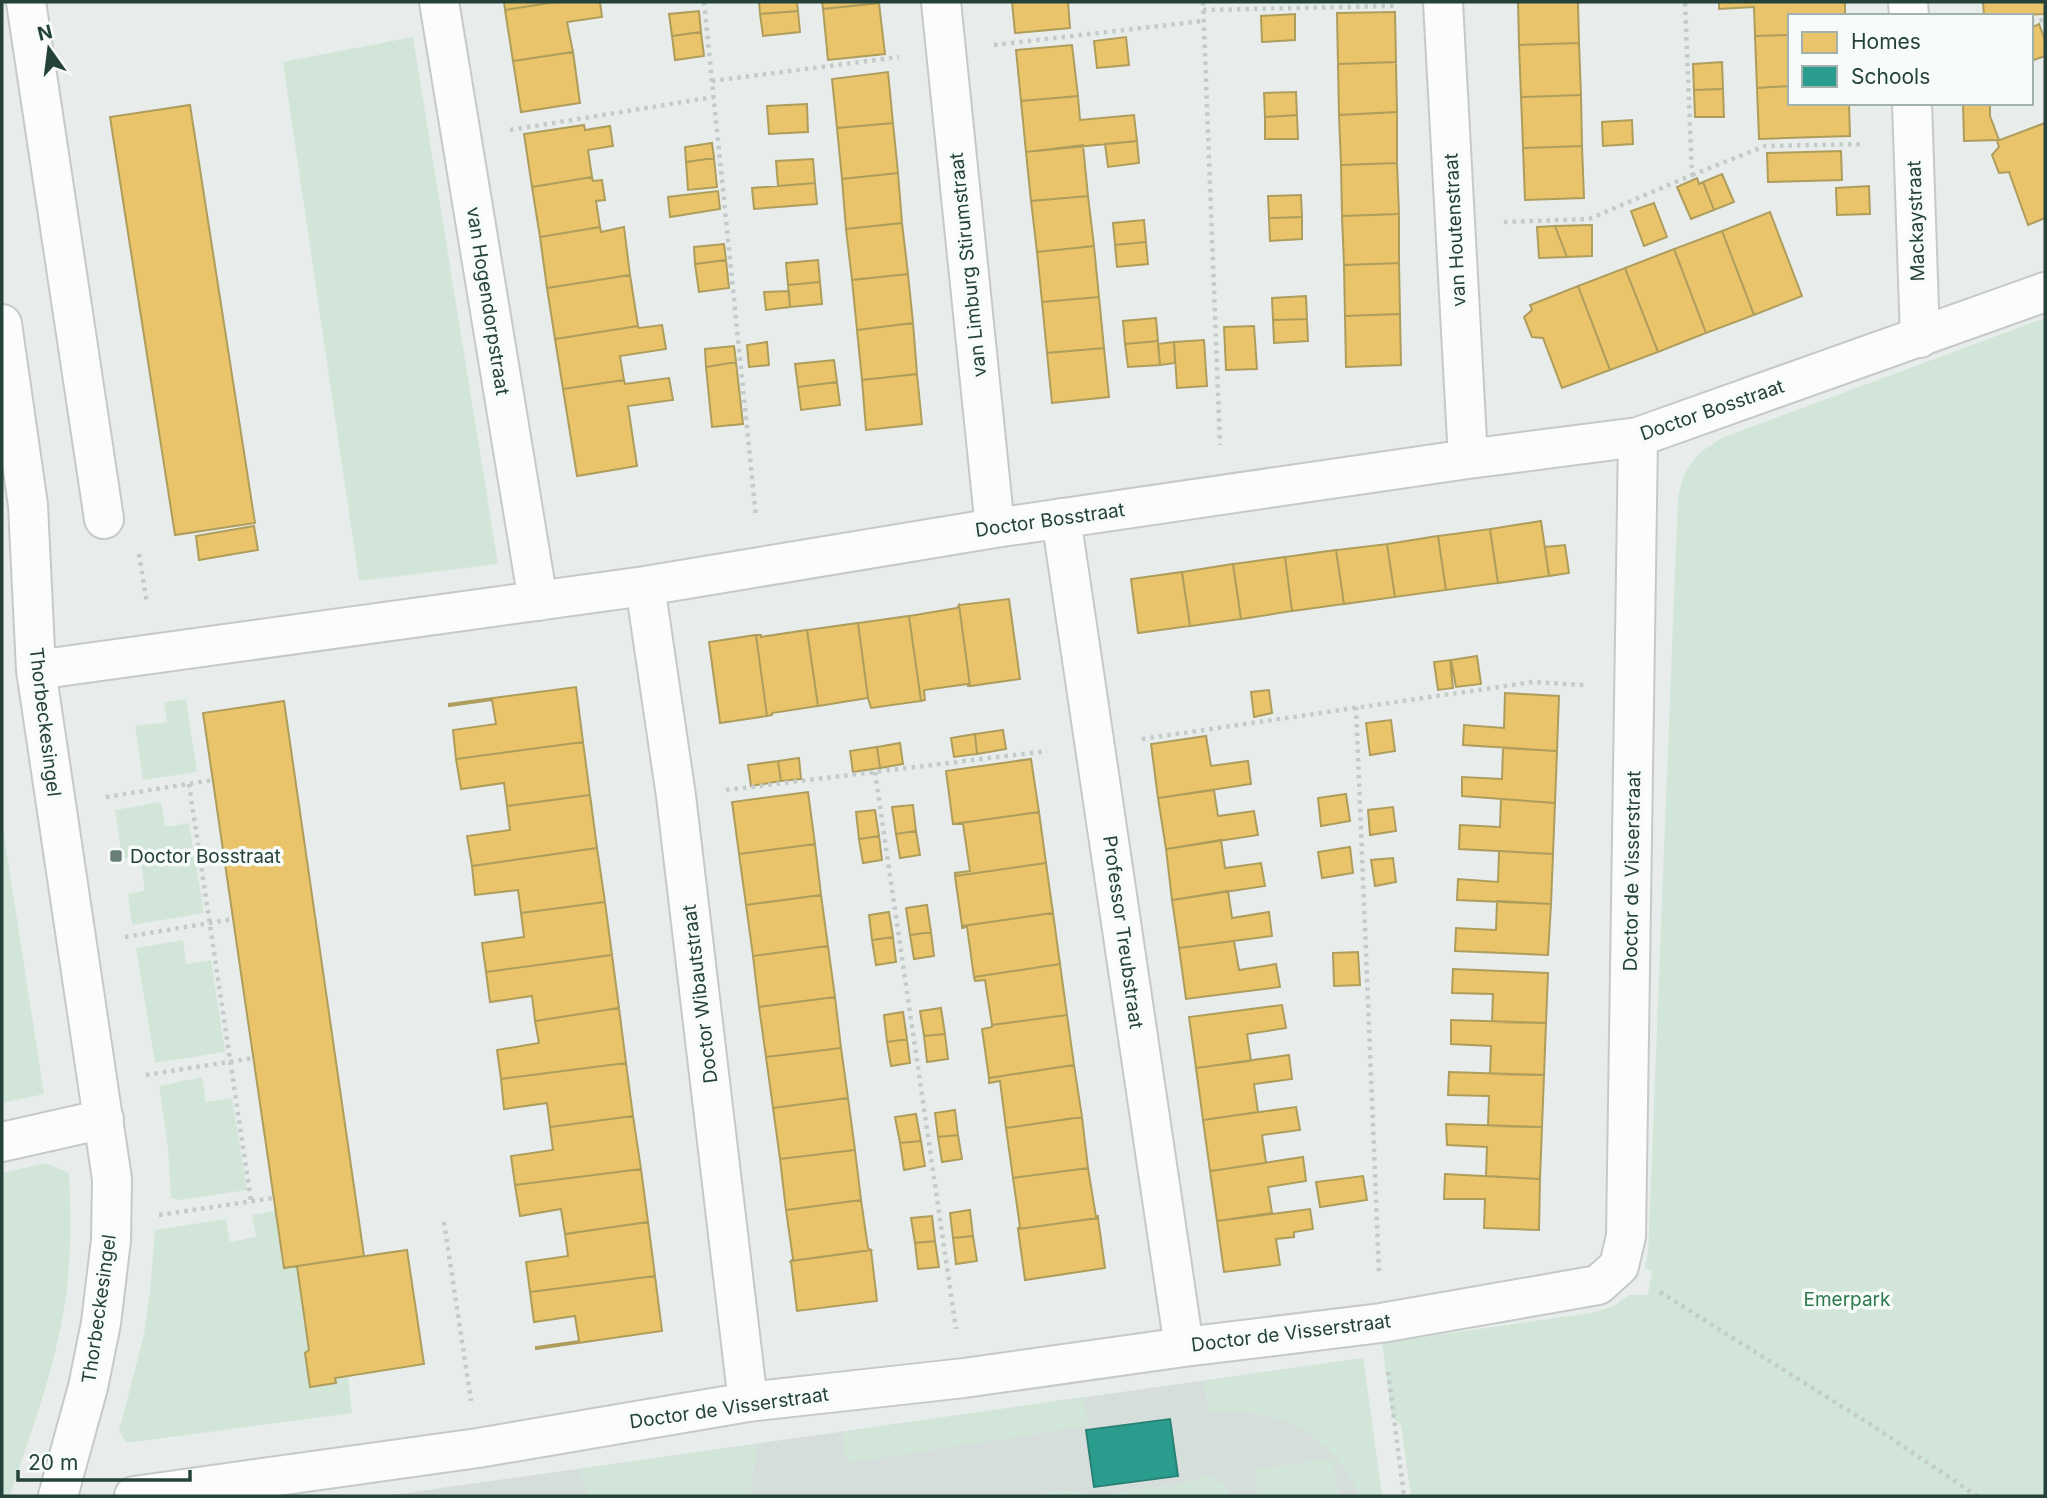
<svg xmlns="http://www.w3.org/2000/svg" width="2047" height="1498" font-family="Inter,sans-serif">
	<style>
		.built { fill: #d6dedb }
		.green { fill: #d1e6d8 }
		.homes { fill: #e9c46a; stroke: #ae9d5c; stroke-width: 2 }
		.schools { fill: #2a9d8f; stroke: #288276; stroke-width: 2 }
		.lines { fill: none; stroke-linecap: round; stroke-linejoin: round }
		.minor-casing { stroke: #c5cac8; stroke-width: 42 }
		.path { stroke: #c3ccca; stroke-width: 4.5; stroke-dasharray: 3.5 5; stroke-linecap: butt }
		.minor { stroke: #fcfcfc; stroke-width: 38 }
		.poi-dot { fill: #697e78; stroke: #f7fbf9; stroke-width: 2.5 }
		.labels { text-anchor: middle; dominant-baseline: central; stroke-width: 7; stroke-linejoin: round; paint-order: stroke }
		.street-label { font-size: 19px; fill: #24423a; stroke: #f7fbf9 }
		.poi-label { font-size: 19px; fill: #24423a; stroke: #f7fbf9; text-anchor: start }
		.park-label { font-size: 19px; fill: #2d7a4b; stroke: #f7fbf9 }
	</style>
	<rect width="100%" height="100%" fill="#e8edeb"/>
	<path class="built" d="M1363,1358L1382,1496H385Z"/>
	<path class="green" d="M413,37L498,564L359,581L283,62Z
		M2045,318V1496H1411L1401,1425L1392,1417L1382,1343L1591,1313L1614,1306L1629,1295H1648L1652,1271L1645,1267L1648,1254L1678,497C1685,464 1696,453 1724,437Z
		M186,699L197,772L143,780L135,726L167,722L164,702Z
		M161,802L165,827L189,823L204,913L132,925L128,894L145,890L140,856L122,858L115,810Z
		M2,822L44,1094L2,1103Z
		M183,940L186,964L211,960L225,1052L155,1063L136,948Z
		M202,1077L206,1102L232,1098L247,1190L180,1200L171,1198L168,1149L159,1086Z
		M46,1163L69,1173C71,1209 71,1244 68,1280C61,1352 33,1427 10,1496H2V1173Z
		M275,1211L283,1267L297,1266L309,1350L310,1387L336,1383L335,1378L348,1376L352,1413L126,1443L119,1431L144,1335L150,1291L155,1230L226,1219L230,1242L256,1237L252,1215Z
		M1363,1358L1382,1496H1359C1345,1456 1304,1423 1263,1415C1245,1411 1227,1413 1209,1413L1204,1381Z
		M1083,1397L1088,1426L847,1463L842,1432Z
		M757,1444L750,1496H589L579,1469Z
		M1333,1458L1339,1496H1258L1254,1470Z
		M1204,1476C1219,1478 1224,1484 1231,1496H1036L1046,1492L1070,1491L1103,1495L1160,1486L1172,1487Z"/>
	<path class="homes" d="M504,2H555L505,10Z
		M555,2H600L602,17L567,22L573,52L513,61L505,10Z
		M759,2H797L798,11L760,14Z
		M822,2H879V3L823,9Z
		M1012,2H1068L1070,28L1015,33Z
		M1518,2H1578L1579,43L1519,45Z
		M1719,2H1845V16H1790V35L1755,36L1754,7L1719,9Z
		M1983,2H2045V14L1984,16Z
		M879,3L885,54L828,60L823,9Z
		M699,11L701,32L672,36L669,14Z
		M798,11L800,32L763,36L760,14Z
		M1395,12L1396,62L1338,64L1337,13Z
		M1295,14V40L1262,42L1261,16Z
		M2039,24L2045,40V56L2031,61V28Z
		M701,32L704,56L675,60L672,36Z
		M1790,35V86L1757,88L1755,36Z
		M1126,37L1129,65L1097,68L1094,41Z
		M1579,43L1581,95L1521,97L1519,45Z
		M1072,45L1078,96L1021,101L1016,50Z
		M573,52L580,103L521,112L513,61Z
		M1396,62L1397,112L1339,115L1338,64Z
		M1722,62L1723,89L1694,90L1693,64Z
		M888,72L893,123L837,128L832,79Z
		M1790,86V103H1849L1850,136L1759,139L1757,88Z
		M1723,89L1724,117H1695L1694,90Z
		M1296,92L1297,115L1265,117L1264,93Z
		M1581,95L1582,146L1523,148L1521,97Z
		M1078,96L1080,120L1134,115L1137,141L1026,152L1021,101Z
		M1963,103H1990V116L1999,140L1964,141Z
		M807,104L808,132L769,134L767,106Z
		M190,105L255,523L175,535L110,117Z
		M1397,112V163L1341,165L1339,115Z
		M1297,115L1298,139H1265V117Z
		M1632,120L1633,144L1603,146L1602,122Z
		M893,123L898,173L842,179L837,128Z
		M2045,123V218L2028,225L2009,172L1999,173L1992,155L1999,147L1997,141Z
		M584,125L585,130L610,126L613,146L588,150L592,177L532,187L524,134Z
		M1137,141L1139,163L1108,167L1105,144Z
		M712,143L714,158L686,162L685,147Z
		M1083,145L1088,196L1031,201L1026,152Z
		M1582,146L1584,198L1525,200L1523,148Z
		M1841,151L1842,180L1768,182L1767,153Z
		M714,158L717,187L688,190L686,162Z
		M813,159L815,183L778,186L776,161Z
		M1397,163L1399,214L1342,216L1341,165Z
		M898,173L902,223L846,229L842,179Z
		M1722,174L1734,202L1714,210L1703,182Z
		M592,177L593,181L602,180L605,200L596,201L600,227L540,237L532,187Z
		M1697,178L1699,184L1703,182L1714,210L1691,219L1677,187Z
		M815,183L817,204L754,209L752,188Z
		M1869,186L1870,214L1837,215L1836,188Z
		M718,191L720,209L670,217L668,197Z
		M1301,195L1302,217L1269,218L1268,196Z
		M1088,196L1094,246L1037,252L1031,201Z
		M1654,203L1667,237L1644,246L1631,211Z
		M1770,212L1802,296L1754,315L1722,231Z
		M1399,214V263L1344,265L1342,216Z
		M1302,217V239L1270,241L1269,218Z
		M1144,220L1146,242L1115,245L1113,223Z
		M902,223L908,274L852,280L846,229Z
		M1592,225V256L1567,257L1555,226Z
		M1555,226L1567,257L1539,258L1537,227Z
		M600,227L601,232L624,227L630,275L547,288L540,237Z
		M1722,231L1754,315L1706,333L1674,249Z
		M1146,242L1148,264L1117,267L1115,245Z
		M724,244L726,260L695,264L694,247Z
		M1094,246L1099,297L1042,302L1037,252Z
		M1674,249L1706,333L1658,352L1625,268Z
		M726,260L729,288L699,292L695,264Z
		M818,260L820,282L788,285L786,263Z
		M1399,263L1400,314L1345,316L1344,265Z
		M1625,268L1658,352L1610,370L1578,286Z
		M908,274L913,323L857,330L852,280Z
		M630,275L638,326L555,339L547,288Z
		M820,282L822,304L790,307L788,285Z
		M1578,286L1610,370L1562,388L1543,338L1532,337L1524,317L1532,310L1530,305Z
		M789,291L790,307L766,310L764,292Z
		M1306,296L1307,319L1273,320L1272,298Z
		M1099,297L1104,348L1047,353L1042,302Z
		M1400,314L1401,365L1346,367L1345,316Z
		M1156,318L1158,341L1125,344L1123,321Z
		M1307,319L1308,341L1274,343L1273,320Z
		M913,323L917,374L862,380L857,330Z
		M662,325L666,349L620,356L624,380L563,389L555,339L638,326L639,328Z
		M1254,326L1257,369L1226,370L1224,327Z
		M1204,340L1207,386L1177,388L1174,342Z
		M1158,341L1160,365L1128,367L1125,344Z
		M767,342L769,365L749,367L747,345Z
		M1174,342L1175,363L1160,365L1158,344Z
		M734,346L736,362L706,367L705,349Z
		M1104,348L1109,397L1052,403L1047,353Z
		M834,360L837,382L798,387L795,364Z
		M736,362L743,424L712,427L706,367Z
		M917,374L922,424L866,430L862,380Z
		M669,378L673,400L628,406L637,466L577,476L563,389L624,380L625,384Z
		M837,382L840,405L801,410L798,387Z
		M1541,521L1549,576L1498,583L1490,529Z
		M254,526L258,550L199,560L196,536Z
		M1490,529L1498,583L1446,590L1438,536Z
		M1438,536L1446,590L1395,597L1387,544Z
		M1387,544L1395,597L1344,604L1336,550Z
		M1565,545L1569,573L1549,576L1545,547Z
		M1336,550L1344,604L1292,611L1285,557Z
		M1285,557L1292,611L1241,619L1233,564Z
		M1233,564L1241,619L1190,626L1182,572Z
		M1182,572L1190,626L1138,633L1131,579Z
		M1009,599L1020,679L970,686L959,605Z
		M959,605L970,686H968V684L924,690L925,700L921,701L909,616L957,608Z
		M909,616L921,701L871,708L868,698L858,623Z
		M858,623L868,698L818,706L807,630Z
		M807,630L818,706L772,713V715L767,716L756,635H761V637Z
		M756,635L767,716L720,723L709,642Z
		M1477,656L1481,684L1456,687L1451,660Z
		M1450,660L1453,688L1438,690L1434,662Z
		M576,687L583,742L456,759L453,730L496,724L492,700L449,706V704Z
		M1269,690L1272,713L1254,717L1251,692Z
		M1505,693L1559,696L1557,751L1463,745L1464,725L1504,728Z
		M284,701L364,1256L284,1268L203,713Z
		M1391,720L1395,751L1370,755L1366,723Z
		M1003,730L1006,749L977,754L975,734Z
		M975,734L977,754L954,757L951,738Z
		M1206,736L1211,766L1248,761L1251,784L1158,798L1151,744Z
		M583,742L590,795L507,806L504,783L461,789L456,759Z
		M900,743L903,764L880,768L877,747Z
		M877,747L880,768L853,772L850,751Z
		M1503,748L1557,751L1555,803L1462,796V777L1502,779Z
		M799,758L801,779L781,781L778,761Z
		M1031,759L1039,812L953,824L946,771Z
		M778,761L781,781L751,786L748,765Z
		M1214,790L1218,816L1254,811L1258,835L1166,849L1158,798Z
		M808,792L815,844L739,854L732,802Z
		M1346,794L1350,821L1321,826L1318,798Z
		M590,795L597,848L472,866L467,836L510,830L507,806Z
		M1501,799L1555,803L1553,854L1459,849L1460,825L1500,827Z
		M913,805L916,831L896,834L892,807Z
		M1393,807L1396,831L1370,835L1368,810Z
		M875,810L879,836L859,839L856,812Z
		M1039,812L1046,863L955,876V873L970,871L963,824H953Z
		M916,831L920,855L900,858L896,834Z
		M879,836L882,860L863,863L859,839Z
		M1221,840L1225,868L1261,863L1265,886L1172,900L1166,849Z
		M815,844L821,895L746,905L739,854Z
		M1350,847L1353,873L1322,878L1318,852Z
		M597,848L605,902L521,913L518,890L475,895L472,866Z
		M1499,851L1553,854L1551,904L1457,900L1458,879L1498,882Z
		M1393,858L1396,882L1375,886L1371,860Z
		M1046,863L1053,913L962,926L955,876Z
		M1228,891L1232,918L1269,912L1272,936L1179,948L1172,900Z
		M821,895L828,946L753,956L746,905Z
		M1497,901L1551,904L1548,955L1455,951L1456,928L1496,930Z
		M605,902L612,955L486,972L482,943L524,937L521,913Z
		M927,905L931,932L910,935L906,908Z
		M889,912L893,937L872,940L869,915Z
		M1053,913L1060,964L974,977L967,927L962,928V926Z
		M931,932L934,956L914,959L910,935Z
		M893,937L896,962L876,965L872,940Z
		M1234,941L1239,970L1276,964L1280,987L1186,999L1179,948Z
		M828,946L835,997L759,1007L753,956Z
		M1358,952L1360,985L1334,986L1333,953Z
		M612,955L619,1008L535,1021L532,996L490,1002L486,972Z
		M1060,964L1067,1015L992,1025L985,980L975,981L974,977Z
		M1453,969L1548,973L1546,1023L1492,1022L1493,994L1452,993Z
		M835,997L841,1048L766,1057L759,1007Z
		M1282,1005L1286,1028L1247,1034L1251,1061L1196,1068L1189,1017Z
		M619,1008L626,1063L501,1079L497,1050L539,1043L535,1021Z
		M941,1008L945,1034L924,1036L920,1011Z
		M903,1012L907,1039L887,1042L884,1015Z
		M1067,1015L1074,1065L989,1078L982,1029L992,1027V1025Z
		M1451,1020L1546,1023L1544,1075L1490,1074L1491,1046L1451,1044Z
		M945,1034L948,1059L927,1062L924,1036Z
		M907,1039L910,1063L891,1066L887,1042Z
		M841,1048L848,1098L773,1108L766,1057Z
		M1289,1055L1292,1079L1254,1084L1258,1112L1203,1120L1196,1068Z
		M626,1063L633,1116L550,1127L547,1103L504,1109L501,1079Z
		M1074,1065L1082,1117L1006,1128L1000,1081L989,1083V1078Z
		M1449,1072L1544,1075L1542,1127L1488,1126L1489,1096L1448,1095Z
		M848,1098L855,1150L780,1159L773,1108Z
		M1296,1107L1300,1130L1262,1135L1266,1163L1210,1171L1203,1120Z
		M955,1110L958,1135L938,1137L935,1113Z
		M916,1114L921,1141L900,1143L895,1117Z
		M633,1116L641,1169L515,1185L511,1156L553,1150L550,1127Z
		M1082,1117L1088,1168L1013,1178L1006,1128Z
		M1446,1124L1542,1127L1540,1179L1486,1176L1487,1147L1447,1145Z
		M958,1135L962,1159L942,1162L938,1137Z
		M921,1141L925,1166L904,1170L900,1143Z
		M855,1150L861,1200L786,1210L780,1159Z
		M1303,1157L1306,1181L1268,1187L1272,1213L1217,1221L1210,1171Z
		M1088,1168L1096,1217L1098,1216V1218L1018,1229V1228L1020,1227L1013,1178Z
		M641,1169L648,1222L565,1234L561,1209L520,1216L515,1185Z
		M1445,1174L1540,1179L1539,1230L1484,1228L1485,1199H1444Z
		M1363,1176L1367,1200L1320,1207L1316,1182Z
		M861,1200L868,1248L871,1250L791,1261L793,1259L786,1210Z
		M1310,1209L1313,1229L1294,1232V1237L1276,1239L1280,1265L1224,1272L1217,1221Z
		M970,1210L973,1236L953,1238L950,1213Z
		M932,1216L935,1241L915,1243L911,1218Z
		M1098,1218L1105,1268L1025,1280L1018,1229Z
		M648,1222L655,1276L530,1292L526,1262L568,1256L565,1234Z
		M973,1236L977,1261L956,1264L953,1238Z
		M935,1241L939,1267L918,1269L915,1243Z
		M407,1250L424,1364L335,1378L336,1383L310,1387L305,1353L309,1350L297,1266Z
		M871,1250L877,1301L797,1311L791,1261Z
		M655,1276L662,1331L536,1349V1347L579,1341L575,1316L534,1322L530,1292Z"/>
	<path class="schools" d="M1170,1419L1178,1476L1094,1487L1086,1430Z"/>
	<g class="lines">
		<g class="minor-casing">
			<path id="minor" d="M26,2L104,519
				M439,2L538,601
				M941,2L995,528
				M1443,2L1468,459
				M1908,2L1909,16
				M1912,103L1920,338
				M2,324L28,505L36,670L112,1179L111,1240L101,1323L88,1387L58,1496
				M1061,518L1184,1347
				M645,586L676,796L748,1402
				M36,670L645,586L995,528L1468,459L1638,437L2045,292
				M2,1142L104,1119
				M134,1496L478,1448L748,1402L964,1378L1184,1347L1381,1323L1598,1285L1619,1266L1626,1236L1638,437"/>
		</g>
		<path class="path" d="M704,2L756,517
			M1203,2L1220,445
			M1203,10L1394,6
			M2031,21L2045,20
			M994,45L1203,21
			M712,81L899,57
			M510,130L714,97
			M1692,175L1765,146L1864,144
			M1504,222L1589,219L1692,175L1685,2
			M139,554L147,604
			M1356,707L1379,1273
			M1142,739L1533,682L1584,685
			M875,772L956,1329
			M189,784L251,1201
			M726,790L1047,751
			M106,797L213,780
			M125,937L233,919
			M146,1075L253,1058
			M159,1215L273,1198
			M444,1222L471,1401
			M1660,1292L1873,1426L1977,1496
			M1388,1372L1404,1496"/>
		<use href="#minor" class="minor"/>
	</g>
	<rect class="poi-dot" x="109" y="849" width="14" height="14" rx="3.5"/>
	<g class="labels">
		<g class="street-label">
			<text transform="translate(1916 221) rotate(-92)">Mackaystraat</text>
			<text transform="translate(1455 230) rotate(-93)">van Houtenstraat</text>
			<text transform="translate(968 265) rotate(-96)">van Limburg Stirumstraat</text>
			<text transform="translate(488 301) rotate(81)">van Hogendorpstraat</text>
			<text transform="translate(1712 410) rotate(-19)">Doctor Bosstraat</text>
			<text transform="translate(1050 520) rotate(-8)">Doctor Bosstraat</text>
			<text transform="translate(45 722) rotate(83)">Thorbeckesingel</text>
			<text transform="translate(1632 871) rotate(-89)">Doctor de Visserstraat</text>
			<text transform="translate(1123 932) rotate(82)">Professor Treubstraat</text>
			<text transform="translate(700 994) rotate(-97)">Doctor Wibautstraat</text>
			<text transform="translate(99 1309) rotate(-82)">Thorbeckesingel</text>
			<text transform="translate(1291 1333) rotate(-7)">Doctor de Visserstraat</text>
			<text transform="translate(729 1408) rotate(-8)">Doctor de Visserstraat</text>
		</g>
		<g class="poi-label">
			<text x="130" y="856">Doctor Bosstraat</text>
		</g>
		<g class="park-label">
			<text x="1847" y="1299">Emerpark</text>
		</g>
	</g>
	<rect width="2047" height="1498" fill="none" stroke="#24423a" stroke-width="7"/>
	<rect x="1788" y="14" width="245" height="91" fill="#f7fbf9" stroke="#a3b1ad" stroke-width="2"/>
	<rect x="1802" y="32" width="35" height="21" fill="#e9c46a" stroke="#a3b1ad" stroke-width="2"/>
	<text x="1851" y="49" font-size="21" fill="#24423a">Homes</text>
	<rect x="1802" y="66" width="35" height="21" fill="#2a9d8f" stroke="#a3b1ad" stroke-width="2"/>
	<text x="1851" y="84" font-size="21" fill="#24423a">Schools</text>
	<g transform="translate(49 49) rotate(346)" stroke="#f7fbf9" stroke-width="5" paint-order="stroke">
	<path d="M0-5L12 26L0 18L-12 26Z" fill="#24423a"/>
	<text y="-10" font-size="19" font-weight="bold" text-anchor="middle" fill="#24423a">N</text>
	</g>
	<path d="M18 1470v10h172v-10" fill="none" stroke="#24423a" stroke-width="3.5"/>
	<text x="28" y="1470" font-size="21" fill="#24423a" stroke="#f7fbf9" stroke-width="5" paint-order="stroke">20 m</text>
</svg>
